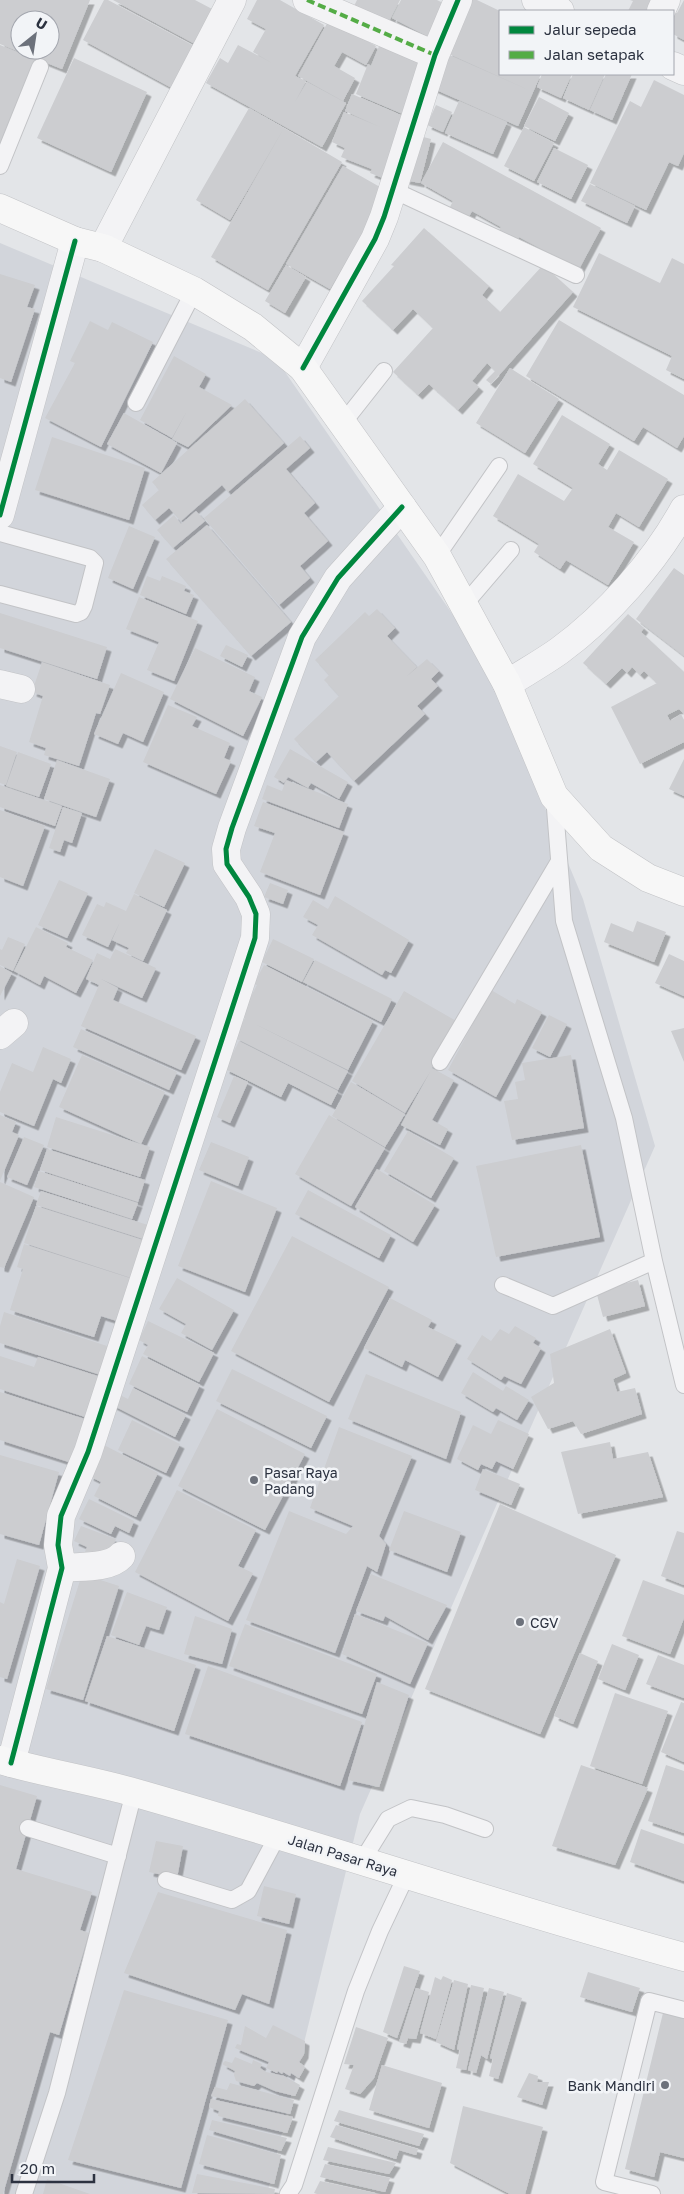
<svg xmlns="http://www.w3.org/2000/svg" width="684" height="2194" font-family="'Golos Text',sans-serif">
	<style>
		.built { fill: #d2d5db }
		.building { fill: #cccdd0; fill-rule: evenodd; filter: url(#shadow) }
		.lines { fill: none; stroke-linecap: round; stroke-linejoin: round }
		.service-casing { stroke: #c2c3c6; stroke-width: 18 }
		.minor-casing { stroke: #c2c3c6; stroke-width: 29 }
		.secondary-casing { stroke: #c2c3c6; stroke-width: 29 }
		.service { stroke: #f3f3f5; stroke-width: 16 }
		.minor { stroke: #f3f3f5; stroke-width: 28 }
		.secondary { stroke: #f7f7f7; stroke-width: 28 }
		.quiet { stroke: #54ac46; stroke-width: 4; stroke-dasharray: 8 4; stroke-linecap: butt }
		.cycleway-casing { stroke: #f2f4f7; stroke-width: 8 }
		.cycleway { stroke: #00873e; stroke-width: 5 }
		.poi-dot { fill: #6c717b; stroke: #f2f4f7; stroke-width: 2 }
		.labels { text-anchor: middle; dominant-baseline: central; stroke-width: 5; stroke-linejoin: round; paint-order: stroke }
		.poi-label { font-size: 14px; fill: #2c3240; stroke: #f2f4f7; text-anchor: start }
		.street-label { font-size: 14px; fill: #2c3240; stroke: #f2f4f7 }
	</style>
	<defs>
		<filter id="shadow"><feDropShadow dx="4.5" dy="4.5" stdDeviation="0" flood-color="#0004"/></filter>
	</defs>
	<rect width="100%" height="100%" fill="#e3e5e8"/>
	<path class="built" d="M0,243L276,359L482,657L583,899L655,1146L360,1814L267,2194H0Z"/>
	<path class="building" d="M0,0H90L62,69L0,44ZM20,20H50V50H20Z
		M104,0H108L194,46L172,88L83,40Z
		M113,0H195L214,10L195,44Z
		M257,0H280L324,25L295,76L306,81L295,102L307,82L346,103L322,147L206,83L220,58L228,63L238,45L272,63L253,52L266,29L247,19Z
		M357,0H400L384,31L350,14Z
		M401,0H437L445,4L429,37L392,18Z
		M470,0H477L500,11V74H541L533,92L447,53Z
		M630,0H658L652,11H628L633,1Z
		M684,0V40L673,34V12L677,13Z
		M329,20L376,46L366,65L342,52L334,66L355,78L343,101L298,76Z
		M382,39L427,58L403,114L356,94L368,64L371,66Z
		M0,45L39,61L0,146Z
		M447,54L533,92L518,126L432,88Z
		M74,58L147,92L111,172L37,138Z
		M542,74H572L561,98L537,87Z
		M573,74H605L589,110L563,98Z
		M606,74H632L612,120L590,110Z
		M654,80L684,95V153L678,166L669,162L646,210L590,183L630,101L641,107Z
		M352,94L403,116L383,178L370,173L372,169L341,157L345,148L332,142L344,112L380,127L345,111Z
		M539,97L569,113L555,141L524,126Z
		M459,101L507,122L493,154L445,133Z
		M436,105L452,112L443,132L427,125Z
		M249,108L284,128L230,220L196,200Z
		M524,127L554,143L534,181L504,166Z
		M284,128L342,162L268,290L211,257Z
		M416,135L431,139L420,183L405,180Z
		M443,142L601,228L579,269L519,237L516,244L497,234L501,227L472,211L468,218L449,209L453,201L421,183Z
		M554,148L588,165L571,199L537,182Z
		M343,166L387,191L330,289L286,264Z
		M590,184L635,206L627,223L581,201Z
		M424,228L489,286L482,295L500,312L543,265L573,292L491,384L486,380L495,371L487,363L472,381L479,387L458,410L429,384L418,395L393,372L433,328L413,309L393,330L362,301L394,266L391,265Z
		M599,253L660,283L672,258L684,264V379L666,370L672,356L573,307Z
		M286,265L306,277L285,313L265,301Z
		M0,274L35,285L27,307L35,309L11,382L0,378Z
		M559,320L684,395V436L677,448L643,427L634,441L526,376Z
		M90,321L108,330L112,322L153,342L101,447L45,418L75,363L70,361Z
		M174,356L206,374L199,387L232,405L188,447L172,439L187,411L172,438L140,420Z
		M510,368L559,399L525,453L476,423Z
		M245,399L284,443L228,492L222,485L181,521L169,508L155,520L142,505L159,490L152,482Z
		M124,413L177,443L161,473L107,444Z
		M562,415L610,444L598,464L607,470L619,450L668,479L639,527L616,513L608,527L634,542L608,585L566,560L560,569L534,552L539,544L493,516L518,474L564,501L573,488L533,464Z
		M300,436L310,448L286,469L315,503L304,513L328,541L300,566L310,578L279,605L204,518Z
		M52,437L145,468L129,520L35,490Z
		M196,511L205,521L173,548L157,530L174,515L181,524Z
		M207,525L291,622L251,656L166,559Z
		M129,526L155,537L133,589L108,578Z
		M674,568L684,575V656L636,619Z
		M147,576L160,581L162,576L186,586L184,591L194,595L186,614L140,595Z
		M139,597L198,621L174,681L147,670L159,642L126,629Z
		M377,609L395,628L387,636L417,667L406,677L427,659L439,671L431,679L438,686L417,706L425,714L354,781L327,752L316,762L294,739L339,696L324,680L329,675L315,660L365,612L369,616Z
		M0,613L107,647L97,679L0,648Z
		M628,614L644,628L641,632L684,672V714L679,709L667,715L670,721L681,714L684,720V742L640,764L611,707L657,683L644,671L640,675L632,667L627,673L622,668L606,684L583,663Z
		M226,645L248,655L242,667L220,656Z
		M195,648L255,677L249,691L262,697L243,736L170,699Z
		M42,662L110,685L100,714L96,713L79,766L44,755L46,748L29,742L43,696L32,692Z
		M121,673L164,692L143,742L123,733L118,744L94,734Z
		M168,705L197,717L192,726L230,743L224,758L231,761L216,794L143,762Z
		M0,746L17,752L6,785L0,783Z
		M290,749L348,782L339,799L311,783L308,788L288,777L284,783L274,777Z
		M18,752L51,764L39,797L6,786Z
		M684,759V796L669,789Z
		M57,760L110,779L96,817L44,799Z
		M286,780L348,804L339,828L262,799L267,785L282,791Z
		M0,785L62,806L55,826L0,807Z
		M263,802L344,832L320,895L260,872L275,833L254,826Z
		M63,807L82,813L72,843L64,840L60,852L49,848Z
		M0,810L45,826L23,886L0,877Z
		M155,849L185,863L164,907L134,893Z
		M59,880L88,893L67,938L38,925Z
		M270,883L288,890L283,904L264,897Z
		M134,894L167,910L143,961L126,953L129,948L112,940L120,922L108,947L82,935L97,904L104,907L106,902L126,911Z
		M335,896L409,940L391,973L385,970L382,975L312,935L318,925L303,917L313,900L328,909Z
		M637,921L666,932L654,962L604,942L611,923L633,932Z
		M36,927L68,943L66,947L93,960L76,993L44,976L40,985L14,971Z
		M8,937L25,944L13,971L0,965V949L2,950Z
		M273,939L314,959L302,982L262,962Z
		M115,949L156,968L142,998L101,979L118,988L113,1000L196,1036L181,1070L81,1026L99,985L86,979L97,953L110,959Z
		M669,954L684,961V996L655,983Z
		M315,960L392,999L381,1022L303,982Z
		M264,965L373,1021L348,1070L255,1024L348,1071L338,1090L235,1038L245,1018L241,1016L257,985L254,984Z
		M0,966L12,973L0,996Z
		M491,990L515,1004L517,999L542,1012L496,1097L448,1070Z
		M404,991L458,1022L432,1068L454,1080L432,1120L448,1129L440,1145L401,1125L430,1072L405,1113L352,1081L391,1014L415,1028L391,1014Z
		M549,1015L567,1024L550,1057L532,1048Z
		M684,1028V1062L671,1031Z
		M81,1029L177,1072L169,1090L73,1047Z
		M239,1041L338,1091L331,1105L288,1083L281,1097L225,1069Z
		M43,1047L71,1059L61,1083L53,1079L34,1126L0,1112V1092L12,1063L33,1072Z
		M82,1055L165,1092L141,1144L59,1107Z
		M571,1055L584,1128L512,1140L504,1101L518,1099L515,1082L525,1080L522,1063Z
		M234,1076L248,1082L230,1123L217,1117Z
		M351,1082L405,1114L385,1147L332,1116Z
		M0,1115L16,1122L12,1132L19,1135L0,1181Z
		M329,1115L385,1148L351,1206L295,1174Z
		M56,1117L150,1147L140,1177L47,1147Z
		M408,1131L454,1158L431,1198L384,1171Z
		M24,1137L44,1145L27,1185L7,1177Z
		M211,1142L249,1157L238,1186L199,1170Z
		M581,1145L600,1237L496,1257L476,1166Z
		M47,1149L145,1180L138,1202L40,1170Z
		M377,1169L435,1205L413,1242L355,1207Z
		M39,1171L138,1203L132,1219L34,1187Z
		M211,1181L277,1208L245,1292L178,1266Z
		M0,1182L34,1197L4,1268L0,1267Z
		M308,1190L391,1235L379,1258L295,1214Z
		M41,1191L148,1225L143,1239L36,1205Z
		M36,1206L143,1240L131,1278L24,1243Z
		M292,1236L389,1287L329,1402L231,1351Z
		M24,1244L130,1278L117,1321L101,1316L94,1337L10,1310L23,1269L17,1267Z
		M177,1278L234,1310L212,1350L181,1333L186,1324L159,1309Z
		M638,1280L645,1306L603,1317L596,1291Z
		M390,1298L432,1320L428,1327L457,1341L438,1377L405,1360L402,1367L364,1348Z
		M4,1312L113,1348L104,1376L0,1343V1326Z
		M148,1321L214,1353L199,1382L143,1354L148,1345L139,1340Z
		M515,1326L536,1338L533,1343L541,1348L521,1384L504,1376L501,1380L467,1359L482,1335L491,1341L500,1329L509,1334Z
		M610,1329L626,1373L613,1379L617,1392L635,1388L642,1414L581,1434L573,1421L548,1429L531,1397L554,1383L550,1354Z
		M0,1356L34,1367L38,1357L104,1378L91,1419L0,1389Z
		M142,1356L200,1385L187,1412L129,1384Z
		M232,1369L327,1416L311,1448L216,1401Z
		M473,1372L503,1391L506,1386L529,1400L517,1420L496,1408L493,1412L461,1393Z
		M366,1374L461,1412L446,1459L348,1419Z
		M133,1388L186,1415L175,1437L112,1405L118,1394L128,1399Z
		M0,1392L88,1420L75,1464L0,1440Z
		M217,1409L305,1454L265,1530L178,1486Z
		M132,1420L180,1444L166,1473L118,1450Z
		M498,1420L529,1434L513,1469L496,1461L492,1469L481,1464L478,1470L457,1459L473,1425L491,1434Z
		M339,1427L412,1456L379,1536L386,1544L377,1572L367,1566L335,1653L246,1620L289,1511L346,1534L353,1526L310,1508Z
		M610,1442L613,1459L648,1452L663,1497L578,1514L561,1452Z
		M104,1445L158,1473L136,1517L94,1496L101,1482L89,1476Z
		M0,1455L59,1472L39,1545L0,1534Z
		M483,1469L520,1484L511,1505L475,1490Z
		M177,1490L256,1530L238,1566L253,1573L228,1621L135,1572Z
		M89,1499L134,1521L129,1533L115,1526L111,1534L79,1519Z
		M500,1504L616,1555L540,1734L425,1689Z
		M404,1511L461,1532L447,1572L389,1550Z
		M81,1526L116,1539L106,1561L85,1552L87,1547L74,1541Z
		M677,1531L684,1533V1585L661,1576Z
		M17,1559L40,1566L7,1679L0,1677V1602L4,1604Z
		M82,1574L119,1586L83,1700L46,1689Z
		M371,1574L447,1605L428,1640L385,1616L383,1621L356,1611Z
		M643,1580L684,1595V1618L670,1654L622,1636Z
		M127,1592L167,1607L159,1630L146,1626L139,1645L111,1635Z
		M355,1614L428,1643L410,1684L342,1654Z
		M195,1616L232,1629L222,1664L184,1654Z
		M245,1624L377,1674L362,1714L229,1666Z
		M107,1636L196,1665L174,1731L85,1701Z
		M612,1644L639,1655L625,1690L598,1679Z
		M580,1653L598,1661L573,1724L554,1716Z
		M658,1655L684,1665V1698L646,1684Z
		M208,1666L362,1722L340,1786L185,1734Z
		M377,1682L409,1695L379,1787L348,1780Z
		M615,1693L668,1711L642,1784L590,1766Z
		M681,1702L684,1703V1762L661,1752Z
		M581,1765L648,1788L615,1865L552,1846Z
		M666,1765L684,1771V1833L648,1821Z
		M0,1785L37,1796L16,1869L92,1892L80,1930L89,1933L59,2035L50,2032L3,2194H0Z
		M641,1829L684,1844V1881L630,1862Z
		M156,1841L183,1846L177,1878L149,1872Z
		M264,1886L296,1894L289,1924L257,1916Z
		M158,1892L287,1930L269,2004L242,1994L235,2010L124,1973Z
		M404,1966L420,1971L397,2038L383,2032Z
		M588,1972L640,1988L632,2012L580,1997Z
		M443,1976L452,1980L436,2039L420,2033L435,1977L441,1980Z
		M454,1980L468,1984L454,2050L436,2042Z
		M471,1985L484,1988L466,2070L456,2068L460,2050L457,2049Z
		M416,1988L429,1992L416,2039L408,2038L406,2044L399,2042Z
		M489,1988L504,1992L487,2059L481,2055L476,2073L468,2070Z
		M124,1990L228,2020L181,2188L68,2160Z
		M507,1993L522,1998L498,2079L489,2076L493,2059L490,2058Z
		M663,2013L684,2018V2158L660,2152L654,2177L625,2169Z
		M273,2025L305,2041L304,2054L299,2062L305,2067L299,2078L291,2073L290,2076L283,2072L282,2074L278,2071L277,2073L266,2068L269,2062L235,2048L237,2044L241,2045L245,2026L266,2038Z
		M356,2027L388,2038L374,2078L360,2094L345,2089L354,2065L344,2064Z
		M235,2057L252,2064L253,2060L262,2064L260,2068L266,2072L284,2076L300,2085L295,2096L275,2091L257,2083L254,2086L236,2081L234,2075L235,2071L222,2064L225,2061L232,2063Z
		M382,2065L442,2083L429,2128L369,2110Z
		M529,2073L538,2076L537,2082H549L542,2105L517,2097Z
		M230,2083L294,2100L290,2114L211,2096L215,2087L227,2090Z
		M211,2099L293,2117L287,2133L218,2116L219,2111L209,2107Z
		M463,2106L543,2127L525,2194H510L450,2163Z
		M339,2110L424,2134L419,2146L334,2121Z
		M212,2120L287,2138L281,2151L209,2130Z
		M336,2125L418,2149L416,2155L399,2150L396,2159L330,2137Z
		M207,2135L281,2155L274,2184L199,2164Z
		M328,2147L396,2163L389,2174L323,2160Z
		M325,2164L390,2178L385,2192L320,2177Z
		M197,2174L275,2189L274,2194L192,2193Z
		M47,2179L90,2194H43Z
		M320,2181L375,2193V2194H317L314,2193Z"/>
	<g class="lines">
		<g class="service-casing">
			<path id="service" d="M0,166L40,67
				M393,190L576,275
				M136,403L194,291
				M343,423L384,371
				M0,533L90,558L95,563L84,606L81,612L76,614L0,594
				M437,556L499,466
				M464,605L511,550
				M554,796L564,921L624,1118L654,1261L684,1385
				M440,1062L558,863
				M503,1285L553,1306L654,1261
				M28,1828L118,1856
				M362,1861L388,1819L411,1808L445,1815L485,1829
				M166,1880L232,1900L248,1891L278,1835
				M24,2194L57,2093L134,1792
				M288,2194L294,2185L356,1991L380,1931L407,1874
				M652,2194L604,2182L649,2001L684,2010"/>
		</g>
		<g class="minor-casing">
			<path id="minor" d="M307,0L435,55
				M536,0L560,11
				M661,11L666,0
				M673,66L684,71
				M103,248L232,0
				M303,368L375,239L384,217L435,55L458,0
				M0,515L75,241
				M0,684L21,689
				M507,684C524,673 542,663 559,651C607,616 655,562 684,509
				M0,1035L14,1023
				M62,1568C79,1566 109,1569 121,1556
				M11,1763L62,1568L58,1545L61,1516L88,1452L255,938L256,914L249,897L227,864L226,849L232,828L302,637L338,578L402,507"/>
		</g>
		<g class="secondary-casing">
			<path id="secondary" d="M0,208L75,241L103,248L194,291L253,327L303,368L437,556L507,684L554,796L601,848L648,878L684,892
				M0,1760C45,1773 91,1780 136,1793C319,1845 500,1907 684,1957"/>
		</g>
		<use href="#service" class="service"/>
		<use href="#minor" class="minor"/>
		<use href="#secondary" class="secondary"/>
		<path class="quiet" d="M307,0L435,55"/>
		<g class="cycleway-casing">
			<path id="cycleway" d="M303,368L375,239L384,217L435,55L458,0
				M0,515L75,241
				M11,1763L62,1568L58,1545L61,1516L88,1452L255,938L256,914L249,897L227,864L226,849L232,828L302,637L338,578L402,507"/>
		</g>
		<use href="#cycleway" class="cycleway"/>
	</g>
	<g class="poi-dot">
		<circle cx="254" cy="1480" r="5"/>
		<circle cx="520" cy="1622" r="5"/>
		<circle cx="665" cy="2085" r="5"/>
	</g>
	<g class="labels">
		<g class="poi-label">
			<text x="264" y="1472">Pasar Raya<tspan x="264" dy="16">Padang</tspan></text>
			<text x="530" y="1622">CGV</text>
			<text x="655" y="2085" text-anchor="end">Bank Mandiri</text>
		</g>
		<g class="street-label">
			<text transform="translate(343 1855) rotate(17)">Jalan Pasar Raya</text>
		</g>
	</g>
	<rect x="499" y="10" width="175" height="65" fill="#f2f4f7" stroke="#a3a6ae"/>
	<rect x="509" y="26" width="25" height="8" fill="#00873e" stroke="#a3a6ae"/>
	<text x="544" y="35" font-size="15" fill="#2c3240">Jalur sepeda</text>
	<rect x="509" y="51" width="25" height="8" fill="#54ac46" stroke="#a3a6ae"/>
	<text x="544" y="60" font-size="15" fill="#2c3240">Jalan setapak</text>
	<g transform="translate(35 35) rotate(30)"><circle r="24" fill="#f2f4f7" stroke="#a3a6ae"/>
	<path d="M0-4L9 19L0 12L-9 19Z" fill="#6c717b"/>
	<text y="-8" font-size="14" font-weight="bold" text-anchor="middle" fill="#2c3240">U</text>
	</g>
	<path d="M12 2174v8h82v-8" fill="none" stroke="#2c3240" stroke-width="2.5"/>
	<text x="20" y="2174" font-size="15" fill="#2c3240" stroke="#f2f4f7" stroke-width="4" paint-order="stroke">20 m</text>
</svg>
